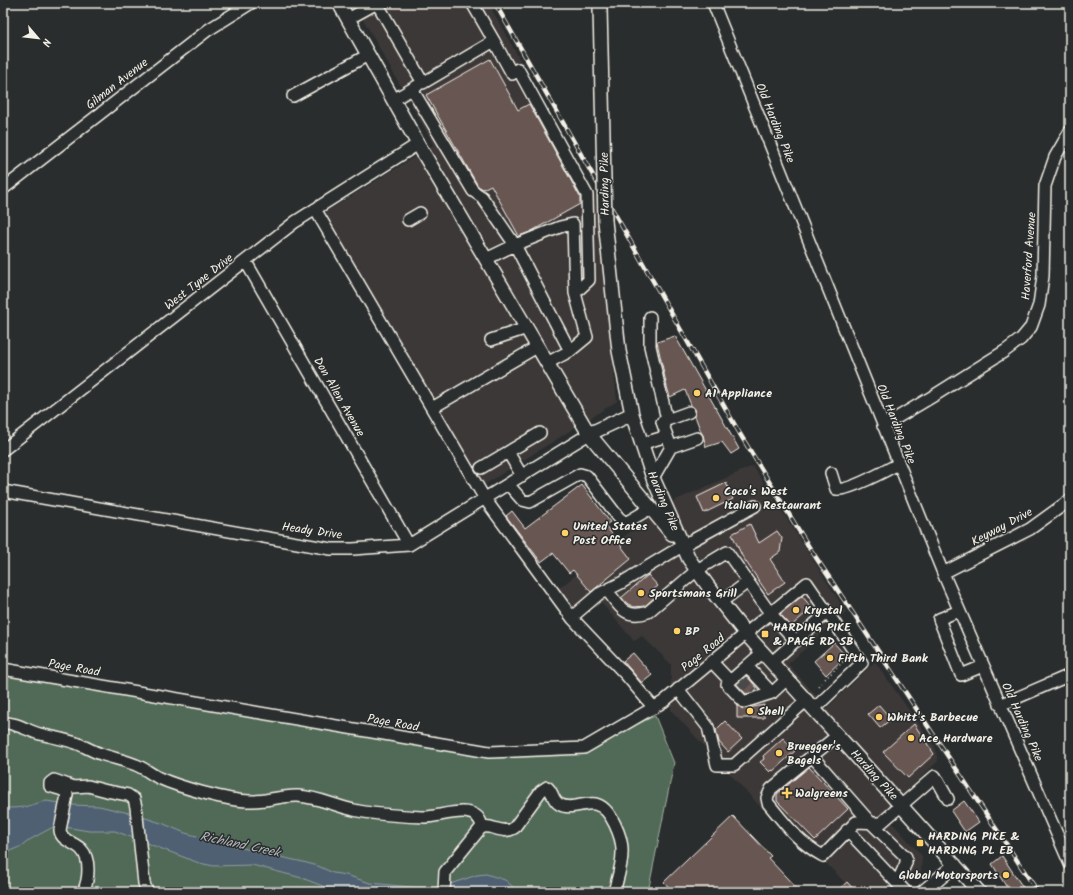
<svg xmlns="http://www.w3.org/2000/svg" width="1073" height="895" font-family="Kalam,sans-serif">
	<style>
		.built { fill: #3d3939 }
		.green { fill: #516a58; stroke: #a2aea0 }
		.water { fill: #506172; stroke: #929ba1 }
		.building { fill: #685652; stroke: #f4f1e8 }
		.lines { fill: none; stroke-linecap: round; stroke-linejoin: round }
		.minor-tunnel { stroke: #484a4a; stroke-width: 11; stroke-dasharray: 11 5.5; stroke-linecap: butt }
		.minor-casing { stroke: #f4f1e8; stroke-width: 14 }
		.major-casing { stroke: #f4f1e8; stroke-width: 16 }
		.path { stroke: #f4f1e8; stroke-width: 1.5; stroke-dasharray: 1 3; stroke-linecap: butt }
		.minor { stroke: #2a2d2e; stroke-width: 11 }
		.major { stroke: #2a2d2e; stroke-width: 13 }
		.rail-casing { stroke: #f4f1e8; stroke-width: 4.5 }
		.rail { stroke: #2a2d2e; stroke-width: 3; stroke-dasharray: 9; stroke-linecap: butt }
		.major-bridge-casing { stroke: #f4f1e8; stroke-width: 16; stroke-linecap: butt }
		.major-bridge { stroke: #2a2d2e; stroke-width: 13 }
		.poi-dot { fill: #ffd166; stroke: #2a2d2e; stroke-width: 1.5 }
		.labels { text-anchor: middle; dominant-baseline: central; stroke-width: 3; stroke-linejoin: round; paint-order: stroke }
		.street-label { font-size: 12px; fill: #f4f1e8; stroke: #2a2d2e }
		.poi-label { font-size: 12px; font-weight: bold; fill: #f4f1e8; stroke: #2a2d2e; text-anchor: start }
		.water-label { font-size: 13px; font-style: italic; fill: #b2b7b9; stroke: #2a2d2e }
	</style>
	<rect width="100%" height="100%" fill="#2a2d2e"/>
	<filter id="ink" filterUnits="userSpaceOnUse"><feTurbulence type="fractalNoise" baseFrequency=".025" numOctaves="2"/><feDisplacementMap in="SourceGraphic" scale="8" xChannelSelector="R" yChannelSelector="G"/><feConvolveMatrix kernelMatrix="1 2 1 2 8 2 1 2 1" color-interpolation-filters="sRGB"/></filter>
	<g filter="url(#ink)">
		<path class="built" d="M354,3H488L595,194L617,401L484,485L324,213L434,145Z
			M753,466L846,612L788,664L827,708L875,662L935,747L938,761L883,813L922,856L921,871L899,892H854L827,864L806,856L671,710V664L642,636L634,641L600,601L580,617L557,590L638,526L676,500Z"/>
		<path class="green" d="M3,669L489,752L584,748L655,716L674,763L648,892H3Z"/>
		<path class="water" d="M47,801L70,805L99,806L133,814L164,824L185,833L258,852L303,862L318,866L333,873L346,875L370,883L410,887L431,888L450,884L477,875L486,874L505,880L513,887L515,892H338L302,878L252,865L214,866L199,863L115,831H89L59,826L53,827L31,839L22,846L7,852L3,856V808C12,808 20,808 29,806C35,804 40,802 47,801Z"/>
		<path class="building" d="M490,59L518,110L529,104L580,197V204L530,232L519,236L491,185L483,189L478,186L426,95Z
			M675,336L739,449L731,454L722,442L706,447L703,435L701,432L695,416V409L691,405L685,390L670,397L667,387L657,342Z
			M726,483L733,499L704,513L697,497Z
			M582,485L610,522L605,525L631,559L591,592L573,570L569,573L553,553L541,562L506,516L512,511L525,528Z
			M750,524L759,543L777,531L782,538L780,552L770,559L785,582L768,594L742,556L732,534Z
			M648,575L658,586L653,590L657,595L645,606L634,607L628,604L621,598Z
			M802,596L812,608L791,626L780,614Z
			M834,643L846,656L826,675L814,661Z
			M633,653L652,675L642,683L623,661Z
			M747,676L757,688L754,692L746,694L737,684Z
			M737,705L743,709L764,705V718H737Z
			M879,705L891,719L880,728L868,714Z
			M725,721L742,739L728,752L719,742L716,730Z
			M914,724L934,754L908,778L883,752Z
			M783,738L795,751L773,771L772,770L770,772L760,762L764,759L763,756Z
			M809,767L848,809L815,840L777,801V794Z
			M964,801L979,822L965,832L951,811Z
			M733,816L771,856L768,858L800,892H673L664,882Z
			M1002,856L1026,892H1013L1008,885L1006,886L992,864Z
			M847,882L856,892H836Z"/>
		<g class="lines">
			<path class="minor-tunnel" d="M740,679L753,692"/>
			<g class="minor-casing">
				<path id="minor" d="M377,3L423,83L494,41L472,3
					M713,3L943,573L1070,864
					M348,19L377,3
					M412,89L473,191L482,197L515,245L560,227L573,224L575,293L589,280L587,195L518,69L512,74L494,41
					M293,96L368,55
					M393,100L417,86
					M3,189L208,30L251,3
					M315,209L485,499L573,619L626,675L654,708
					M408,220L420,213
					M486,259L515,245L570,351L547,363
					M246,262L409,545
					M650,317V346L667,420L662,422L671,447L697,438
					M491,340L527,328
					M570,351L587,337L575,293
					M432,408L537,347
					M667,420L689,412
					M883,426L935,395L1005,351L1021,339L1031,327L1039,305L1043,276L1045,186L1055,157L1070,131
					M641,444L667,436
					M3,450L295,222L418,144
					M508,452L522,476
					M481,468L540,433
					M831,473L836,489C847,492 887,470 898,464
					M653,478L671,447
					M508,484L522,500L530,502L580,474L587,476L619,518L623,521L627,522L651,508
					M3,491L331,549H353L409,545L589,434
					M943,573L1030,529L1070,500
					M607,590C619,606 625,620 648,612L697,570L727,552L770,613L796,641
					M721,602L748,582
					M959,611L939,619L961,675L983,666
					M572,617L599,594L621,583L682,546L755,506
					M712,662L730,681L727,684L744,702L772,693L787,679
					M772,662L828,612
					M747,666L763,652
					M3,669L489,752L584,748L663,702L807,583L862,663L814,709
					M730,681L747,666L772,693
					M678,689L708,727L717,765H734L807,700
					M1000,705L1070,675
					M3,723C16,722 28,731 40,734C52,737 64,739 76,743C84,746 92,751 101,754C112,758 124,760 136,765C144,768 151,774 159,778C179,787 228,801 250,801C267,802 282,795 298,796C318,797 335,806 354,810C376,815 402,816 424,817C439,818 478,800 482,827
					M838,735L771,789L767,798L768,803C786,825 798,842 823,856L856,822L881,823L935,776L948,799
					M812,756L870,822L906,857V863L897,883L906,892
					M847,830L897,883
					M83,892C89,880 91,859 81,849C74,842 61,841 60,830L67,795C65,788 56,789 50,786V783L54,780L74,787L88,786L107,791L128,795L134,799L136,807L144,883L147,892
					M444,892L445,872L480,829C488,821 502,836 514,828L541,791L547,787C553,791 552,800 559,804C570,811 584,802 595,804C611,807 623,839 622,853C622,866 617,880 614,892"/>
			</g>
			<g class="major-casing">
				<path id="major" d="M339,3L418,144L589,434L672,534
					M605,221L619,351L632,414L653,478L689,559L708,586L746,634L979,892
					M589,434L632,414
					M923,892L955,865"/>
			</g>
			<path class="path" d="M825,679L847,658
				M818,686L821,683"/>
			<use href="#minor" class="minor"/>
			<use href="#major" class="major"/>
			<g class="rail-casing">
				<path id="rail" d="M495,3L740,434L809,547L1038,892"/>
			</g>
			<use href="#rail" class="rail"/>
			<g class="major-bridge-casing">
				<path id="major-bridge" d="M600,8L605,221"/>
			</g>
			<use href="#major-bridge" class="major-bridge"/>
		</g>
	</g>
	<g class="poi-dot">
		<circle cx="697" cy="393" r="4"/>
		<circle cx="716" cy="498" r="4"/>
		<circle cx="565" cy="533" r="4"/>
		<circle cx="641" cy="593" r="4"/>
		<circle cx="796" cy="610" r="4"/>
		<circle cx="677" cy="631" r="4"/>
		<rect x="761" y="630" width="8" height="8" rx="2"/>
		<circle cx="830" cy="658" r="4"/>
		<circle cx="750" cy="711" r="4"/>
		<circle cx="879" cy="717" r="4"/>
		<circle cx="911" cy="738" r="4"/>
		<circle cx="779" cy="753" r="4"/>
		<path d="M785 787h4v4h4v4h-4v4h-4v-4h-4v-4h4z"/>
		<rect x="916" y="839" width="8" height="8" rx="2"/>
		<circle cx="1006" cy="875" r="4"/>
	</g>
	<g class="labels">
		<g class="street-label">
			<text transform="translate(117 84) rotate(-38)">Gilman Avenue</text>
			<text transform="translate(775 123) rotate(68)">Old Harding Pike</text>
			<text transform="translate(605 184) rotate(-91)">Harding Pike</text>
			<text transform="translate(1029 256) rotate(-86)">Haverford Avenue</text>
			<text transform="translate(199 282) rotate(-38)">West Tyne Drive</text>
			<text transform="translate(339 397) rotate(60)">Don Allen Avenue</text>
			<text transform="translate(896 424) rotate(68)">Old Harding Pike</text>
			<text transform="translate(663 501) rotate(67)">Harding Pike</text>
			<text transform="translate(1002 527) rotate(-28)">Keyway Drive</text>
			<text transform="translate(312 531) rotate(8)">Heady Drive</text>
			<text transform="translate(703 653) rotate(-39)">Page Road</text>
			<text transform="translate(74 668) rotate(10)">Page Road</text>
			<text transform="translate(1022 722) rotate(66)">Old Harding Pike</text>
			<text transform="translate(393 723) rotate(10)">Page Road</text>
			<text transform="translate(874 775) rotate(48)">Harding Pike</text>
		</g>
		<g class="poi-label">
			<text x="705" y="393">A1 Appliance</text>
			<text x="724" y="491">Coco's West<tspan x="724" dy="14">Italian Restaurant</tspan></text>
			<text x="573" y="526">United States<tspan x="573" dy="14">Post Office</tspan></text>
			<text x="649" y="593">Sportsmans Grill</text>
			<text x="804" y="610">Krystal</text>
			<text x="773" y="627">HARDING PIKE<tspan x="773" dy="14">&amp; PAGE RD SB</tspan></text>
			<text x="685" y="631">BP</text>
			<text x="838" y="658">Fifth Third Bank</text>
			<text x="758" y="711">Shell</text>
			<text x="887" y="717">Whitt's Barbecue</text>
			<text x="919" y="738">Ace Hardware</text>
			<text x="787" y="746">Bruegger's<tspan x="787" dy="14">Bagels</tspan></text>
			<text x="795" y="793">Walgreens</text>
			<text x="928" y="836">HARDING PIKE &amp;<tspan x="928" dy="14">HARDING PL EB</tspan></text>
			<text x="998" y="875" text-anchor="end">Global Motorsports</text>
		</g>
		<g class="water-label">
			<text transform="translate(240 845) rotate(12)">Richland Creek</text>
		</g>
	</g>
	<rect width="1073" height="895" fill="none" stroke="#2a2d2e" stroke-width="16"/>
	<rect x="8" y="8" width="1057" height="879" fill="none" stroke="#f4f1e8" stroke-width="1.5" filter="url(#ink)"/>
	<g transform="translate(38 38) rotate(118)" stroke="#2a2d2e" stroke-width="3" paint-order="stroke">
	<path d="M0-3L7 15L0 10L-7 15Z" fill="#f4f1e8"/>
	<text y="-6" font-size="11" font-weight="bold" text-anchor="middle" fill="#f4f1e8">N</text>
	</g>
</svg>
